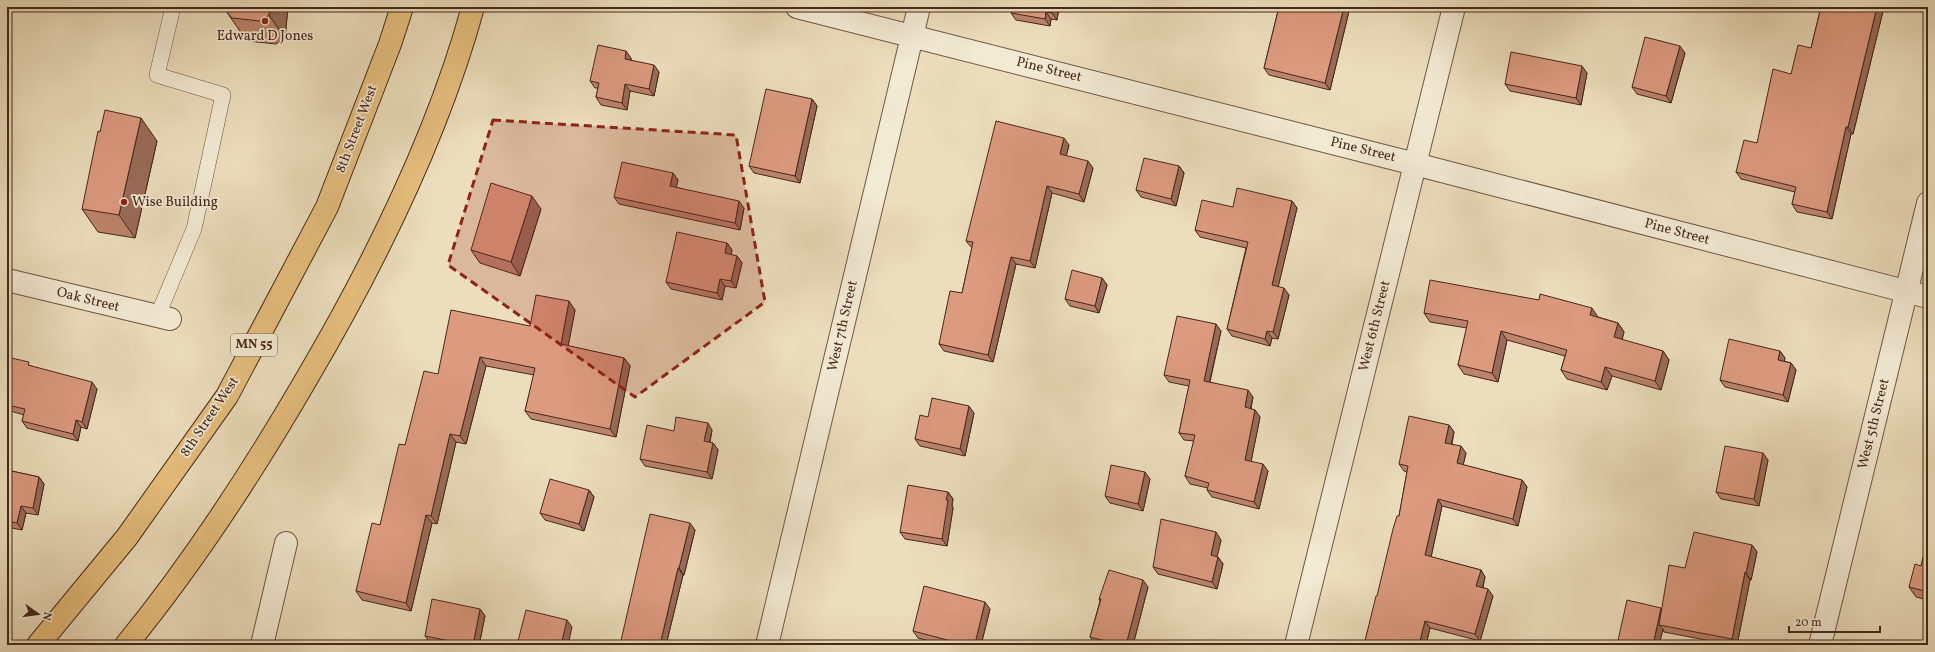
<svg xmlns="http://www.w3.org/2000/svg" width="1935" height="652" font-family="Vollkorn,serif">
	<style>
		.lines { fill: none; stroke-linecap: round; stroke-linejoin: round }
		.service-casing { stroke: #705644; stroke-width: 16 }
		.minor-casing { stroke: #705644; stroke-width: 24 }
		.trunk-casing { stroke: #46281b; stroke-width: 24 }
		.service { stroke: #f3ead4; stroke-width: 15 }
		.minor { stroke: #f3ead4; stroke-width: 22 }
		.trunk { stroke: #e6bf7e; stroke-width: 22 }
		.wall { fill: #bd846d; stroke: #46281b }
		.shaded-wall { fill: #9a6c59; stroke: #46281b }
		.building { fill: #dc9a7f; stroke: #46281b }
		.marked { fill: #8f2418; fill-opacity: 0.2; stroke: #8f2418; stroke-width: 3; stroke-dasharray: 8 5; stroke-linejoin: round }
		.poi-dot { fill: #8f2418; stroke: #f3ead4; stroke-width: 1.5 }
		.labels { text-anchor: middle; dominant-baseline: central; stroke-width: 3.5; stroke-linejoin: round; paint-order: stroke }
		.shield { fill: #f3ead4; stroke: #7a6252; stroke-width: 1 }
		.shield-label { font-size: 13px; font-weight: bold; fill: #46281b }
		.poi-label { font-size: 14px; fill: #46281b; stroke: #f3ead4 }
		.street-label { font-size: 14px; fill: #46281b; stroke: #f3ead4 }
	</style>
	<rect width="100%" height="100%" fill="#ecdebd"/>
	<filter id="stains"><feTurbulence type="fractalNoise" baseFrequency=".005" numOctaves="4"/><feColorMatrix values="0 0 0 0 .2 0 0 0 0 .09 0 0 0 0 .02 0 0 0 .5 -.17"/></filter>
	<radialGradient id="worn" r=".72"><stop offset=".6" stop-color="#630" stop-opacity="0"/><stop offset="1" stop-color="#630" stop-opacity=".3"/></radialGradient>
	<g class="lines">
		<g class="service-casing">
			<path id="service" d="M157,317L194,229L223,95L157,75L173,7"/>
		</g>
		<g class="minor-casing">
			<path id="minor" d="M797,7L1415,164L1928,297
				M7,280L170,319
				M262,645L286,543
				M767,645L919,7
				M1296,645L1454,7
				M1820,645L1928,203"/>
		</g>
		<g class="trunk-casing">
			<path id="trunk" d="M38,645L127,537L227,396L327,207L390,44L402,7
				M126,645C194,562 253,471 307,378C374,264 438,135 473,7"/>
		</g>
		<use href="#service" class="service"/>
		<use href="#minor" class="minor"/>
		<use href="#trunk" class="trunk"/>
	</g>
	<path class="wall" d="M288,7L285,38L276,44L248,41L242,34L226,11Z
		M1059,7L1057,20L1051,19L1050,26L1016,20L1011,13Z
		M1279,7H1350L1330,90L1269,75L1264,68Z
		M1821,7H1884L1853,134H1851L1832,219L1797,212L1792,204L1795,192L1741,179L1736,172L1757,143L1791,74L1811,48Z
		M1685,53L1671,103L1637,94L1632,87Z
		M631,58V60L659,72L654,96L630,91L627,110L601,105L596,97L598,88H595L590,81Z
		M1587,73L1581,105L1510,91L1505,84Z
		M812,99L817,106L800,183L754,173L749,166Z
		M157,141L135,238L98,232L82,209Z
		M1069,145L1066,156L1093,168L1084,202L1052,193L1035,268L1016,264L993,362L944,351L939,344L962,293L972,248L966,241Z
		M1179,166L1184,173L1176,206L1141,197L1136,190Z
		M673,173L678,180L676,187L744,208L740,230L619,204L614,197Z
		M1292,201L1297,208L1278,286L1289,295L1278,339L1272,338L1270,346L1232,336L1227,329L1246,248L1200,237L1195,230L1233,207Z
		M541,209L520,276L480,263L471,250Z
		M727,243L732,250L731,255L737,256L742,263L736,288L725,286L722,300L671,289L666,282Z
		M1102,278L1107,285L1099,313L1070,306L1065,299Z
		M575,310L568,346L624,358L630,366L616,437L531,419L525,411L534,375L486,366L466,444L456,442L437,524L432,523L411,611L362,600L356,591L380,525L405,445L438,374L530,326Z
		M1424,313L1598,317L1618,323L1624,332L1622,340L1663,351L1669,360L1661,390L1612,376L1607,390L1567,379L1561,370L1565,356L1507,340L1498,382L1464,374L1458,365L1467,328L1430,322Z
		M1221,331L1210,382L1253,397L1251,409L1255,410L1260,417L1251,461L1268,471L1259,509L1212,497L1207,490L1208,488L1190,484L1185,476L1194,441L1184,440L1179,433L1189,386L1169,382L1164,375Z
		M1780,351L1785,358L1784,361L1791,363L1796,370L1788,402L1725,387L1720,380Z
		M7,357L31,366L97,389L87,429L81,427L78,441L27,428L22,421L24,415L7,410Z
		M974,413L965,456L920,446L915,439L928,417Z
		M1449,425L1454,432L1452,444L1466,453L1463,465L1522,480L1527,487L1518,526L1442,506L1431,557L1481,570L1485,577L1483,587L1493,596L1480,641L1430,628L1426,645H1364L1399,516L1407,472L1404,471L1399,464Z
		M712,430L710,443H713L718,450L712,479L645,466L640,459L674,431Z
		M1768,460L1759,506L1721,499L1716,492Z
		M7,470L39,477L44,484L38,515L26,513L22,530L7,527Z
		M1150,479L1143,511L1110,503L1105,496Z
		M589,490L594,497L584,531L545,520L540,513Z
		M948,492L953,499L952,505L953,508L947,546L905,539L900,532Z
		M695,530L684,575H683L666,645H620Z
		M1928,538V600L1916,597L1909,587L1921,566Z
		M1221,540L1217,556L1218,557L1223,564L1217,589L1158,574L1153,567Z
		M1752,545L1757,552L1751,580H1750L1737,645H1732L1664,632L1663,629L1659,645H1617L1662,609L1685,568Z
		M1148,587L1133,645H1099L1095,644L1090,637L1100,601L1099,599Z
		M480,609L485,616L479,645H440L430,643L425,636Z
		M990,609L981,645H945L918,638L913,631Z"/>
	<path class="shaded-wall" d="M7,7H9L8,11L7,10Z
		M270,7H288L285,38L269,15Z
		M1053,7H1059L1057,20L1052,13Z
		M1344,7H1350L1330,90L1325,83Z
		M1877,7H1884L1853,134L1848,127Z
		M1046,12L1051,19L1050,26L1045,19Z
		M1680,46L1685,53L1671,103L1666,96Z
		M626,51L631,58L630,66L625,59Z
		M654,65L659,72L654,96L649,89Z
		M1582,66L1587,73L1581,105L1576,98Z
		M625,84L630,91L627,110L622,103Z
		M812,99L817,106L800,183L795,176Z
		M141,118L157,141L135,238L119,215Z
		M1846,127L1851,134L1832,219L1827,212Z
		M1064,138L1069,145L1065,161L1060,154Z
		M1088,161L1093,168L1084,202L1079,194Z
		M1179,166L1184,173L1176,206L1171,199Z
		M673,173L678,180L675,193L670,186Z
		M1047,186L1052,193L1035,268L1030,261Z
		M532,196L541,209L520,276L511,262Z
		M739,201L744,208L740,230L735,223Z
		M1292,201L1297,208L1277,292L1272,285Z
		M727,243L732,250L730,260L725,253Z
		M737,256L742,263L736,288L731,281Z
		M1011,257L1016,264L993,362L988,355Z
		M1102,278L1107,285L1099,313L1095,306Z
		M720,279L725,286L722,300L717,293Z
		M1284,288L1289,295L1278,339L1273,332Z
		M569,301L575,310L567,352L561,344Z
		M1592,308L1598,317L1596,324L1590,315Z
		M1618,323L1624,332L1620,346L1614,337Z
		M1216,324L1221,331L1208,388L1204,381Z
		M1267,331L1272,338L1270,346L1265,339Z
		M1501,331L1507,340L1498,382L1492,373Z
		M1663,351L1669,360L1661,390L1655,381Z
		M1780,351L1785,358L1783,367L1778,360Z
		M480,357L486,366L466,444L460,436Z
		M624,358L630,366L616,437L610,429Z
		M1791,363L1796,370L1788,402L1783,395Z
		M1605,367L1612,376L1607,390L1601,382Z
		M92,382L97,389L87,429L82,422Z
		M1248,390L1253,397L1249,414L1245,407Z
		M969,406L974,413L965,456L960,449Z
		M1255,410L1260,417L1250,467L1245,460Z
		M76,420L81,427L78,441L73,434Z
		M708,423L712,430L708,449L704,441Z
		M1449,425L1454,432L1450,450L1445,443Z
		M450,434L456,442L437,524L431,516Z
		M713,443L718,450L712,479L707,472Z
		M1461,446L1466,453L1462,470L1457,463Z
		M1763,453L1768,460L1759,506L1754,499Z
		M1263,464L1268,471L1259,509L1254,502Z
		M1145,472L1150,479L1143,511L1138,504Z
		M39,477L44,484L38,515L33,508Z
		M1522,480L1527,487L1518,526L1513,519Z
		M589,490L594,497L584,531L579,524Z
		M948,492L953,499L952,505L953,508L947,546L942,539L946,500Z
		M1438,499L1442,506L1430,562L1425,555Z
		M21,506L26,513L22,530L17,523Z
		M426,515L432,523L411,611L406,603Z
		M690,523L695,530L684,575L679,568Z
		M1216,532L1221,540L1216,562L1211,555Z
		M1752,545L1757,552L1751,580L1746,573Z
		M1218,557L1223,564L1217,589L1212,582Z
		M678,568L683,575L666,645H660Z
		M1481,570L1485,577L1481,593L1476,586Z
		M1745,572L1750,580L1737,645H1736L1732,639Z
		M1143,580L1148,587L1133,645H1126Z
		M1488,589L1493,596L1480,641L1475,634Z
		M985,602L990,609L981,645H975V644Z
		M1661,608L1666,615L1659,625L1663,629L1659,645H1653Z
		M480,609L485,616L479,645H473Z
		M567,620L572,627L568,645H561Z
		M1425,621L1430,628L1426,645H1419Z"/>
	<path class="building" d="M226,7H270L269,15L260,21L232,18L226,11Z
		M1012,7H1053L1052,13L1046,12L1045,19L1011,13Z
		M1279,7H1344L1325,83L1264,68Z
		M1821,7H1877L1848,127H1846L1827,212L1792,204L1796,187L1736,172L1744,140L1757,143L1773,69L1791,74L1798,45L1811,48Z
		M1645,37L1680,46L1666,96L1632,87Z
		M598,45L626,51L625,59L654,65L649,89L625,84L622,103L596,97L599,83L590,81Z
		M1511,52L1582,66L1576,98L1505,84Z
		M766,89L812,99L795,176L749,166Z
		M105,110L141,118L119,215L82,209L98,131L100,132Z
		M996,121L1064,138L1060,154L1088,161L1079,194L1047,186L1030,261L1011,257L988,355L939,344L950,291L962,293L973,242L966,241Z
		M1144,158L1179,166L1171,199L1136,190Z
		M622,162L673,173L670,186L739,201L735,223L614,197Z
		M491,183L532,196L511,262L471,250Z
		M1237,188L1292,201L1272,285L1284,288L1273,332L1267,331L1265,339L1227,329L1248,242L1195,230L1202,200L1233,207Z
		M677,232L727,243L725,253L737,256L731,281L720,279L717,293L666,282Z
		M1072,270L1102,278L1095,306L1065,299Z
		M1430,280L1539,300L1540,294L1592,308L1590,315L1618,323L1614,337L1663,351L1655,381L1605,367L1601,382L1561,370L1567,350L1501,331L1492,373L1458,365L1468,321L1424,313Z
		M536,295L569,301L561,344L624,358L610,429L525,411L535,368L480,357L460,436L450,434L431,516L426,515L406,603L356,591L372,523L380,525L399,444L405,445L424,371L438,374L451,310L530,326Z
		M1177,316L1216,324L1204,381L1248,390L1245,407L1255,410L1245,460L1263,464L1254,502L1207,490L1209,483L1185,476L1195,435L1179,433L1190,380L1164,375Z
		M1729,339L1780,351L1778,360L1791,363L1783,395L1720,380Z
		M7,357L29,362L28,365L92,382L82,422L76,420L73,434L22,421L25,409L7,405Z
		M932,398L969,406L960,449L915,439L920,415L928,417Z
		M1409,416L1449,425L1445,443L1461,446L1457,463L1522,480L1513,519L1438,499L1425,555L1481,570L1476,586L1488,589L1475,634L1425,621L1419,645H1364L1376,596H1377L1393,529L1397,516H1399L1408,466L1399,464Z
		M676,417L708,423L704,441L713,443L707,472L640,459L647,425L674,431Z
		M1725,446L1763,453L1754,499L1716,492Z
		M1111,465L1145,472L1138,504L1105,496Z
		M7,470L39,477L33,508L21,506L17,523L7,521Z
		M550,479L589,490L579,524L540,513Z
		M908,485L948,492L946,500H948L942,539L900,532Z
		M650,514L690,523L679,568H678L660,645H620Z
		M1161,519L1216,532L1211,555L1218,557L1212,582L1153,567Z
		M1694,532L1752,545L1746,573L1745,572L1732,639L1659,625L1669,565L1685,568Z
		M1928,538V592L1909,587L1915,564L1921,566Z
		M1109,570L1143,580L1126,645H1121L1090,637L1101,599H1099Z
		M924,586L985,602L975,644L977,645H955V642L913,631Z
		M432,599L480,609L473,645H470L425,636Z
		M1627,600L1661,608L1653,645H1617Z
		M526,610L567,620L561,645H517Z"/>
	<path class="marked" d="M493,120L736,135L765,302L635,397L448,265Z"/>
	<g class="poi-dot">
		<circle cx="265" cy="21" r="4"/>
		<circle cx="124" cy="202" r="4"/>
	</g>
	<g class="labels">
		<rect class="shield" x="231" y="334" width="46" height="22" rx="3"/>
		<g class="shield-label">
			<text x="254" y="345">MN 55</text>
		</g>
		<g class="poi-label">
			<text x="265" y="36">Edward D Jones</text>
			<text x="132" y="202" text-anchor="start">Wise Building</text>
		</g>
		<g class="street-label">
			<text transform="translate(1049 70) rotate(14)">Pine Street</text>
			<text transform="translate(357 129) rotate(-69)">8th Street West</text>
			<text transform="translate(1363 150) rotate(14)">Pine Street</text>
			<text transform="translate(1677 232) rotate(15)">Pine Street</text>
			<text transform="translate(88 300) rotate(14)">Oak Street</text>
			<text transform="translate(843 326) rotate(-77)">West 7th Street</text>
			<text transform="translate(1375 326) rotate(-76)">West 6th Street</text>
			<text transform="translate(210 417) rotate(-56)">8th Street West</text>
			<text transform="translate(1874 424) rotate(-76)">West 5th Street</text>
		</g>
	</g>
	<rect width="1935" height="652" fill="none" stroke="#ecdebd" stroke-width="24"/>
	<rect x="8" y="8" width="1919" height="636" fill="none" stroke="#46281b" stroke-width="2"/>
	<rect x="12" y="12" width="1911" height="628" fill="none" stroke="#46281b"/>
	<g transform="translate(38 614) rotate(104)" stroke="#f3ead4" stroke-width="3" paint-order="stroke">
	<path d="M0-3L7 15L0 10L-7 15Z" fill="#46281b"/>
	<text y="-6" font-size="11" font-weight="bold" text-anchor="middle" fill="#46281b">N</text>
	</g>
	<path d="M1789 626v6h91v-6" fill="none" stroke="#46281b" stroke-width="2"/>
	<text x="1795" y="626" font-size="12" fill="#46281b" stroke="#f3ead4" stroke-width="3" paint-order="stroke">20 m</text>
	<rect width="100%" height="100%" filter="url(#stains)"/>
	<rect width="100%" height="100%" fill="url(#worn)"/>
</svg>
